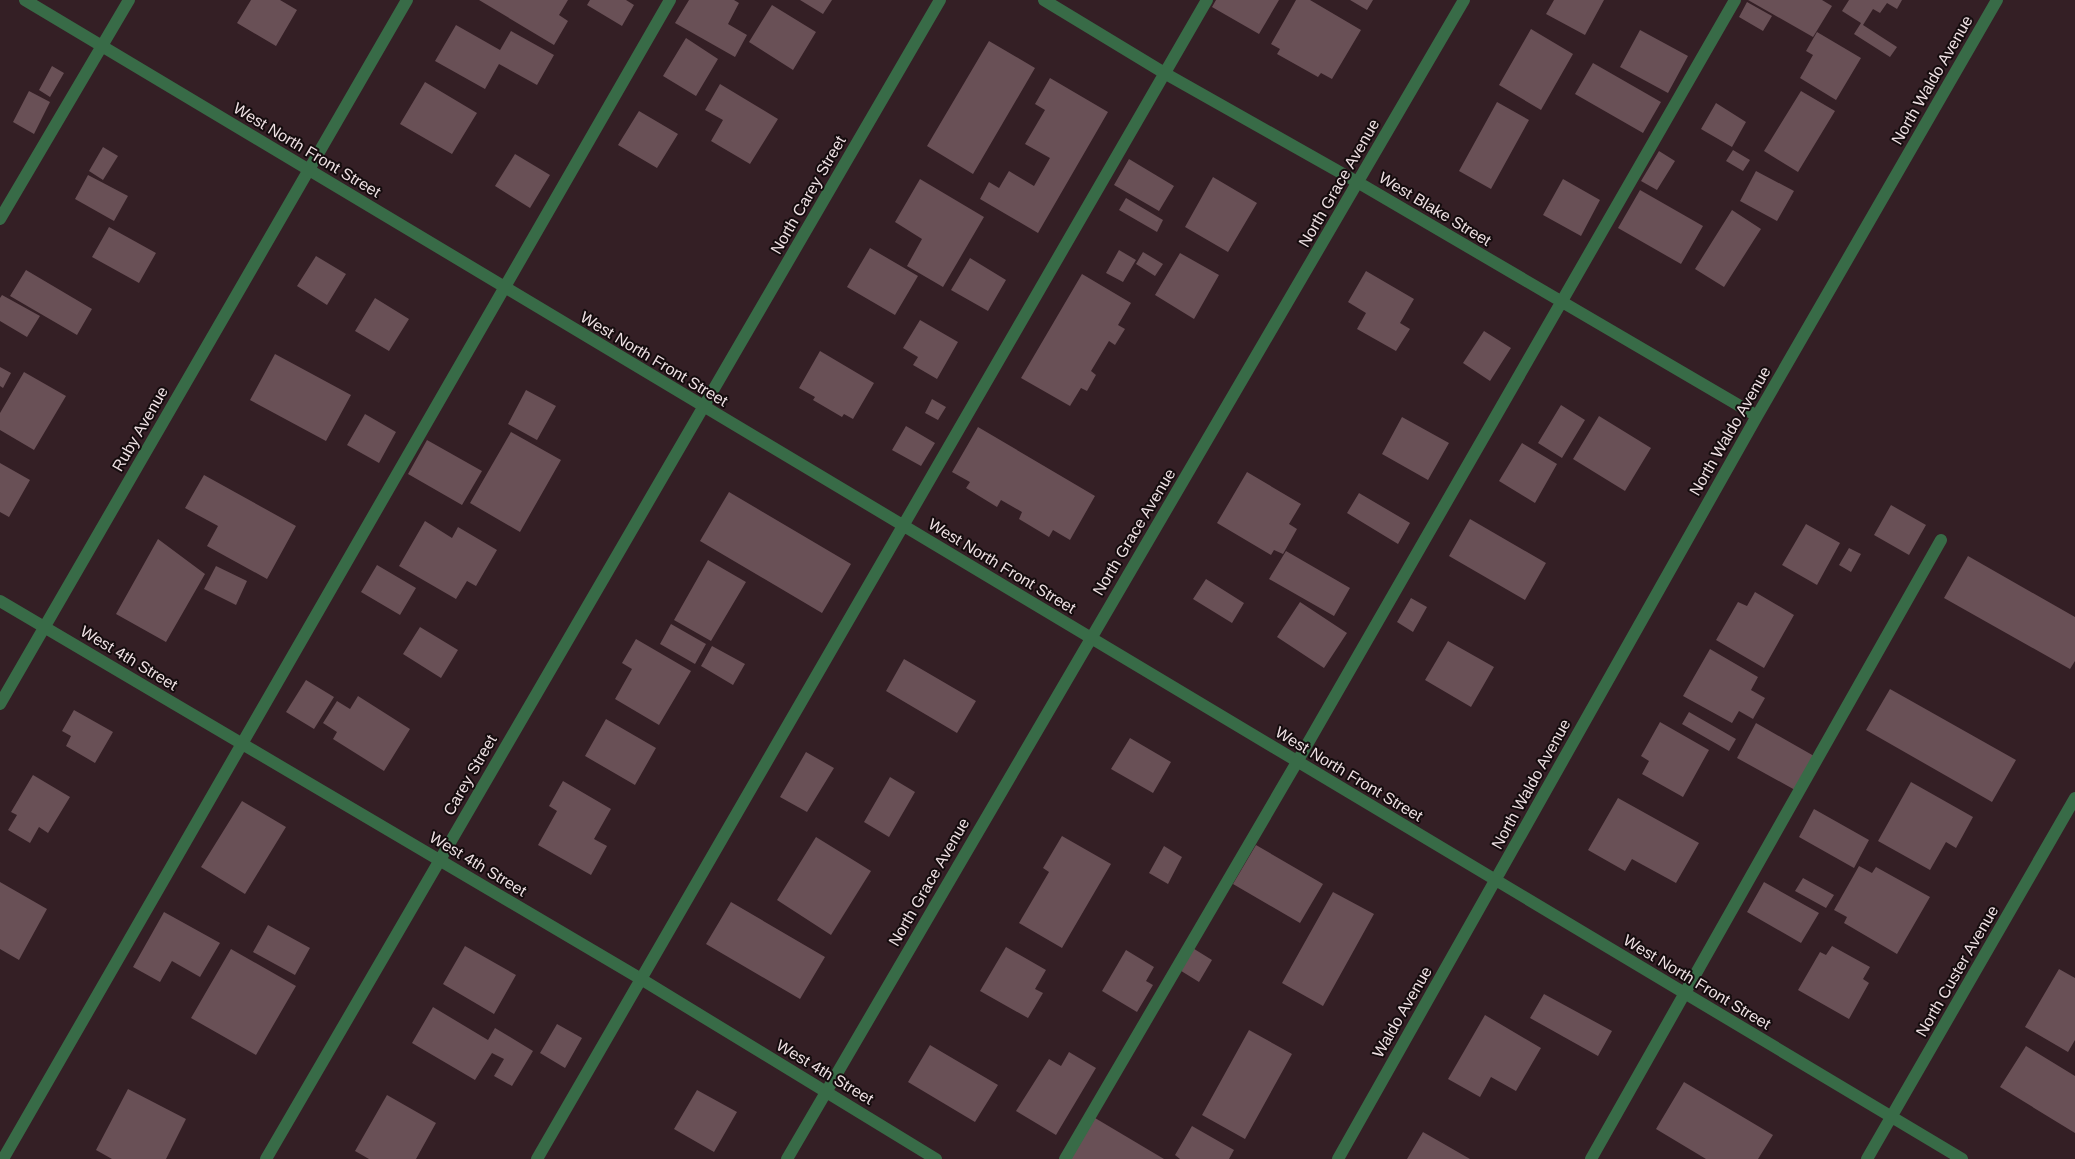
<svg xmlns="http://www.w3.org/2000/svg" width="2075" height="1159" font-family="Helvetica,sans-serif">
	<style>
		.building { fill: #695056 }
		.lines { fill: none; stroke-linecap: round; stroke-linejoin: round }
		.minor { stroke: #386b47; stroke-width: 12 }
		.labels { text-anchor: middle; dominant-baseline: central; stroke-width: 4; stroke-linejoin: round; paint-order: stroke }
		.street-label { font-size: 16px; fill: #eee0e3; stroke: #150c0e }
	</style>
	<rect width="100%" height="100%" fill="#341f25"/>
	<path class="building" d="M251,0H280L297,10L276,46L237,23Z
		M479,0H568L559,15L568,21L554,45Z
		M590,0H626L634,5L622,26L587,5Z
		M689,0H734L739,3L728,24L747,35L735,57L675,23Z
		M800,0H832L823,14Z
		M1216,0H1279L1259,34L1212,7Z
		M1296,0H1310L1361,30L1332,79L1321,73L1318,77L1277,54L1280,49L1271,44Z
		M1350,0H1373L1367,10Z
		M1554,0H1604L1585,35L1546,14Z
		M1748,0H1822L1832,6L1813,37Z
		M1849,0H1902L1897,9L1887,3L1880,13L1873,9L1863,25L1897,47L1890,57L1854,34L1861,23L1842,11Z
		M1747,2L1772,16L1763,31L1739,17Z
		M772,5L816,32L793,70L749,42Z
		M456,25L500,50L511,31L554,55L537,85L499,64L485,89L435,61Z
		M1531,29L1573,54L1541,110L1499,85Z
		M1640,30L1688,56L1668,93L1620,67Z
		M1817,32L1861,58L1836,100L1800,78L1813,55L1806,51Z
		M686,38L718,59L696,96L663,76Z
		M989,41L1035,68L973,174L927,146Z
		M1593,63L1661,102L1643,133L1575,94Z
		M52,66L64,73L50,97L39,90Z
		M1050,78L1108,112L1038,233L980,199L989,182L999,188L1009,171L1034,186L1050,158L1025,144L1045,110L1035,104Z
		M425,82L477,113L452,154L400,124Z
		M720,84L778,119L750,164L711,141L723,120L705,110Z
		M29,91L50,102L34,134L13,122Z
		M1801,91L1835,111L1798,172L1764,151Z
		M1497,102L1529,120L1491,189L1459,171Z
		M1716,103L1746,122L1732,147L1701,129Z
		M639,111L678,134L657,168L618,145Z
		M103,147L118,156L103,180L89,171Z
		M1733,150L1750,160L1743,171L1726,161Z
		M1659,151L1675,161L1657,190L1641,181Z
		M515,154L550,175L530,208L495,186Z
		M1129,159L1174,186L1159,211L1114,185Z
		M1756,171L1794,191L1777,221L1740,201Z
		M88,175L128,196L114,221L75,199Z
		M1213,177L1257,203L1228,252L1185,227Z
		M920,179L984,217L943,287L907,266L922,239L895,222Z
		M1563,179L1600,200L1581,236L1543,215Z
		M1640,190L1703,226L1681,264L1618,228Z
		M1126,198L1163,220L1157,232L1119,210Z
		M1732,210L1761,229L1724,287L1695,269Z
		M109,227L156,253L139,283L92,257Z
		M870,248L918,276L895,315L847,287Z
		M1119,250L1136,260L1123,282L1106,273Z
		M1143,252L1163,264L1155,276L1136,264Z
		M1180,253L1219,275L1194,319L1155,295Z
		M316,256L346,274L327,305L297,286Z
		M970,258L1006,280L988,311L951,290Z
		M26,270L92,309L77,335L10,296Z
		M1366,271L1414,299L1400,323L1410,329L1396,351L1357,329L1366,313L1348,302Z
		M1082,274L1131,303L1118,325L1125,329L1115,345L1109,341L1091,371L1096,375L1087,391L1081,388L1070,406L1021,378Z
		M2,295L40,316L27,337L0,321V298Z
		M375,298L409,319L389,351L355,331Z
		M920,320L958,342L937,379L913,365L918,357L903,348Z
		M1484,331L1511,348L1490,381L1463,363Z
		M820,351L874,383L853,419L844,414L842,417L813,400L815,397L799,388Z
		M275,354L351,395L326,441L250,400Z
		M0,367L11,373L3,388L0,386Z
		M24,372L66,396L34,450L0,430V413Z
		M526,390L556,406L537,440L508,424Z
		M932,399L946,407L938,420L925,413Z
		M1561,405L1585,420L1562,458L1538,443Z
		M365,414L396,432L379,463L347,445Z
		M1599,416L1651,448L1625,491L1573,459Z
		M1402,417L1449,443L1428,480L1382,454Z
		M906,426L935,443L921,466L892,450Z
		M978,427L1095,496L1070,540L1053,530L1049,537L1019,519L1022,512L1001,500L997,507L966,488L970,482L952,472Z
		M511,432L561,460L520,532L470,503Z
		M427,440L482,471L462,505L408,474Z
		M1522,443L1557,464L1535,503L1499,481Z
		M0,463L30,480L9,517L0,512Z
		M1247,472L1301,504L1289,524L1297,529L1283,554L1274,550L1271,555L1217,523Z
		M204,475L296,526L267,579L207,546L218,526L185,508Z
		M729,492L851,564L822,613L700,541Z
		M1359,493L1410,523L1398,544L1347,513Z
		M1891,505L1926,525L1909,555L1874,535Z
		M1470,519L1546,563L1525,600L1449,556Z
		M425,521L452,538L458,527L497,550L476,586L467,581L456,599L399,566Z
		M1806,524L1840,543L1817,585L1782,565Z
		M158,539L205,574L166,642L116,614Z
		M1849,548L1861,554L1851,572L1839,565Z
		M1286,551L1350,588L1334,616L1269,579Z
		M1968,556L2075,617V661L2070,669L1944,598Z
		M708,560L746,582L711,641L674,620Z
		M377,565L416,588L400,615L361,592Z
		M216,566L247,581L236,605L204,589Z
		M1206,579L1244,603L1232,623L1193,599Z
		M1755,592L1794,615L1764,668L1716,640L1738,602L1747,606Z
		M1411,598L1427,607L1413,632L1397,622Z
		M1300,602L1347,633L1324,668L1277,637Z
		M671,624L706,644L695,664L660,644Z
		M420,627L458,650L441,678L403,654Z
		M636,639L691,671L659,725L615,699L632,669L622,663Z
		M1448,641L1494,667L1471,707L1425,680Z
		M712,646L745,664L733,685L701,666Z
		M1710,649L1758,677L1751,690L1765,698L1753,719L1739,711L1732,723L1683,696Z
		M904,659L976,701L957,733L886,691Z
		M306,680L334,697L314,729L286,712Z
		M1890,689L2016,760L1992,802L1866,730Z
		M358,696L410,729L384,771L333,739L337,732L323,723L337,701L350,709Z
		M74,710L113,732L95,763L66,746L71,736L62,731Z
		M1689,712L1736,739L1729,751L1682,724Z
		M606,719L656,748L635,785L585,756Z
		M1660,722L1709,750L1683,797L1642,774L1649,761L1641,756Z
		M1756,723L1814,756L1795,790L1737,758Z
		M1130,738L1171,762L1153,793L1111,769Z
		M806,752L834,768L807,812L780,797Z
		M33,775L70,797L48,833L39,827L30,843L8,830L17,815L11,812Z
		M890,777L915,792L889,837L864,822Z
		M563,781L611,809L594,839L607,846L591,875L538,845L557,811L549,806Z
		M1911,782L1973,817L1956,848L1946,842L1930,870L1878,841Z
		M1618,798L1699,843L1676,883L1632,859L1625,871L1588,850Z
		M242,801L286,827L245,894L201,867Z
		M1814,809L1869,840L1854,868L1799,837Z
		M1062,836L1111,864L1062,948L1019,923L1049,872L1043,868Z
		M816,837L871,871L831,935L777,900Z
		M1256,845L1323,884L1300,923L1233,884Z
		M1164,846L1182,857L1168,884L1149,873Z
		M1859,866L1872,873L1876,867L1930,897L1897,954L1844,923L1847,917L1834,910Z
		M1803,878L1834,895L1826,908L1795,891Z
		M0,882L47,909L19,960L0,949Z
		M1764,882L1819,913L1801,943L1747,912Z
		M1333,892L1374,914L1323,1006L1282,983Z
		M731,902L825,957L800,999L706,944Z
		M164,912L220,943L200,977L172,961L160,982L133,967Z
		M268,925L310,948L295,975L253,952Z
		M465,946L516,975L494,1014L443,984Z
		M1832,946L1870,967L1863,979L1869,983L1849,1019L1798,990L1820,952L1826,955Z
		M1006,947L1046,970L1035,989L1043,993L1028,1018L980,991Z
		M1191,947L1212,960L1199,982L1178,969Z
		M231,949L296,986L256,1055L191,1018Z
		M1126,950L1154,967L1146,981L1153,985L1137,1012L1102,991Z
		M2059,969L2075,978V1040L2068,1052L2025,1027Z
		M1544,994L1612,1031L1598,1056L1530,1018Z
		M433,1007L488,1040L495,1028L533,1051L512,1086L494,1076L504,1059L492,1053L475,1080L412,1043Z
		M1485,1015L1541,1048L1516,1091L1491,1077L1480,1097L1448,1079Z
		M557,1024L582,1038L565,1068L540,1053Z
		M1249,1030L1292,1054L1245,1139L1202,1115Z
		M930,1045L998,1085L975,1122L908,1082Z
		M2026,1046L2075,1076V1133L2000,1087Z
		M1069,1052L1096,1068L1056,1135L1016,1111L1049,1059L1061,1066Z
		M1684,1082L1773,1135L1758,1159H1706L1656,1129Z
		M128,1089L186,1119L166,1159H112L96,1150Z
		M697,1090L737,1112L714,1152L674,1129Z
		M387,1095L436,1123L416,1159H369L355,1151Z
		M1095,1118L1164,1159H1071Z
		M1192,1126L1234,1150L1229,1159H1180L1175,1155Z
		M1423,1132L1470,1159H1407Z"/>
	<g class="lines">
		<path class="minor" d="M25,0L1962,1159
			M1044,0L1166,74L1359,183L1757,416
			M0,219L129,0
			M0,601L641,979L936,1159
			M0,704L407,0
			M3,1159L670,0
			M266,1159L940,0
			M537,1159L1207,0
			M787,1159C1010,771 1241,388 1464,0
			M1065,1159L1297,762L1735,0
			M1338,1159L1757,416L1997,0
			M1591,1159L1941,540
			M1867,1159L2075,798"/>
	</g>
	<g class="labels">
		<g class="street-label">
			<text transform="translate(1932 80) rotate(-60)">North Waldo Avenue</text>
			<text transform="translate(307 150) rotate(31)">West North Front Street</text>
			<text transform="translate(1339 183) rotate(-60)">North Grace Avenue</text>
			<text transform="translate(808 195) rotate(-60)">North Carey Street</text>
			<text transform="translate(1435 209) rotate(31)">West Blake Street</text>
			<text transform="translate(654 359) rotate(31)">West North Front Street</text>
			<text transform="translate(140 429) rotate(-60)">Ruby Avenue</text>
			<text transform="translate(1730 431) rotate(-60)">North Waldo Avenue</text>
			<text transform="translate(1134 532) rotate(-59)">North Grace Avenue</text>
			<text transform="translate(1002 566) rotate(31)">West North Front Street</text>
			<text transform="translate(129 658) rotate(31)">West 4th Street</text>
			<text transform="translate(1349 774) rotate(31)">West North Front Street</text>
			<text transform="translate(470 775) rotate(-60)">Carey Street</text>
			<text transform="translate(1531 784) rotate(-61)">North Waldo Avenue</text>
			<text transform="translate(478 864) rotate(31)">West 4th Street</text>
			<text transform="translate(929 882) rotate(-60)">North Grace Avenue</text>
			<text transform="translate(1957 971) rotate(-60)">North Custer Avenue</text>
			<text transform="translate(1697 982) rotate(31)">West North Front Street</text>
			<text transform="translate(1402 1012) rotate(-60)">Waldo Avenue</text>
			<text transform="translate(825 1072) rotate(31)">West 4th Street</text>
		</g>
	</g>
</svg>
